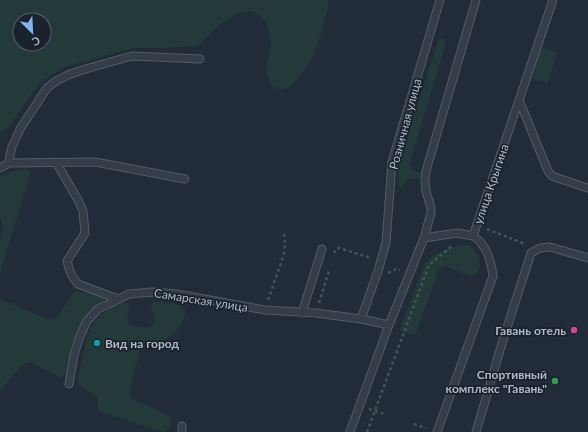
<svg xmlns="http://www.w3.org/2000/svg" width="588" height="432" font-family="Lato,sans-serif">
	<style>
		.green { fill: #24393a; fill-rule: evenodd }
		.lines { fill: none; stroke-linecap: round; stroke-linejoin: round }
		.lane-casing { stroke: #525c66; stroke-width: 9 }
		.path { stroke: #415556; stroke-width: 2.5; stroke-dasharray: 3 3; stroke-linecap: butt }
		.lane { stroke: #353e48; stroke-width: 7 }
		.hotel-dot { fill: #d1479c; stroke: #1a232d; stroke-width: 1.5 }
		.culture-dot { fill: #0f9aa8; stroke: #1a232d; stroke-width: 1.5 }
		.leisure-dot { fill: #2e9e5b; stroke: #1a232d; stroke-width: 1.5 }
		.labels { text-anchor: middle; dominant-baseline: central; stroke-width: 3.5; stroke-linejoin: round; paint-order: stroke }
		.street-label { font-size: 12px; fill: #afb9c5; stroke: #1a232d }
		.poi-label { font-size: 12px; font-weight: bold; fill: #afb9c5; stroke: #1a232d; text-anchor: end }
	</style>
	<rect width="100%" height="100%" fill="#212c38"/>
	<path class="green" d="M0,0H329L328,9L314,56L297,80L288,88L276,90L271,84L266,73L271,43L267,22L253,11L237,13L219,25L202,42L196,46L165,48H133L99,58L64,67L39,84L10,125L0,133ZM20,20H44V44H20Z
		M441,38L445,41V46L409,165L411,169L421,173L422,175L421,177L419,179H408C405,181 405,185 401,187L398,185L399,163L437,44L438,40Z
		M541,47L557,52L548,83L533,78Z
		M26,169L30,171V174L0,273V241L3,227L0,218V176L11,171Z
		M469,245C479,252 486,270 471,276L445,266L439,269L416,333L412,335L401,331L400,328L425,263C438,250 450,246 469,245Z
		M74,292C82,291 98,295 105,299C100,306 89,310 84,318C74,334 71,355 66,373L64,376L60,377L30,362L23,364L0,391V299L49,320L57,318Z
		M124,302L129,304L130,306C129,313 125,321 130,326L149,328C159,322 153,315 151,307L153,303L156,302C168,303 178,301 185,311C185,325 171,339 158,343C151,346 143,346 139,352L129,394L131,399C138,402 163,411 167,415C173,421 171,431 162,432L100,411L97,409L98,398C94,392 81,389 79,383C76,378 80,370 81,365C83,354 87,332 94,323C98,317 104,312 110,308C115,305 118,303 124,302Z"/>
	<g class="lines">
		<g class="lane-casing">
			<path id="lane" d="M519,100L548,171L552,176L587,188
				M56,162L78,200L83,211L85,233L67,261C69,270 72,278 78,284L118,299
				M9,163L10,155L12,147L20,129L47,88L56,81L68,75L82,70L132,56L200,59
				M0,168L9,163L95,162L185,179
				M424,238L431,213V208L426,191L425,179L426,171L476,0
				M302,313L322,249
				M361,319L378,271L386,243L392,162L440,0
				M69,384L74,355L80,336L87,321L98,309L129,294L152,292L177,294L265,310L316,313L361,319L389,325
				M182,432V426
				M350,432L389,325L424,238L457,233L473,236
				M437,432L493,276C491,261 487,245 473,236L553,0
				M476,432L503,340L531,253L540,248L550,247L588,258"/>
		</g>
		<path class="path" d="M487,229L525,244
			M334,253L336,249L339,248L371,258
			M388,273L396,269L400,270
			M268,300L284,254L285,243L284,232
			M319,303L329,271
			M369,409L385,414
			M414,424L426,428
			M367,432L429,265L453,245"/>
		<use href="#lane" class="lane"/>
	</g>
	<circle class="hotel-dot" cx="574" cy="330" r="4"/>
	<circle class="culture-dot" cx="97" cy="343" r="4"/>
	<circle class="leisure-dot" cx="555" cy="381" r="4"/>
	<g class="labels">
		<g class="street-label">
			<text transform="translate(405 124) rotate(-75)">Розничная улица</text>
			<text transform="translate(491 184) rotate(-71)">улица Крыгина</text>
			<text transform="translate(201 300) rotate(9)">Самарская улица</text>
		</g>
		<g class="poi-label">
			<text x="566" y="330">Гавань отель</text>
			<text x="105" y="343" text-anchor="start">Вид на город</text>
			<text x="547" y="374">Спортивный<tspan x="547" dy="14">комплекс "Гавань"</tspan></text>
		</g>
	</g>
	<g transform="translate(32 32) rotate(156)"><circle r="19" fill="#1a232d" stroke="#565f6a"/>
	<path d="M0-3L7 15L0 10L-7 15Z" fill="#85b6f4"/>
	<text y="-6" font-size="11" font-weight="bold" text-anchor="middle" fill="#afb9c5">С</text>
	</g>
</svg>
